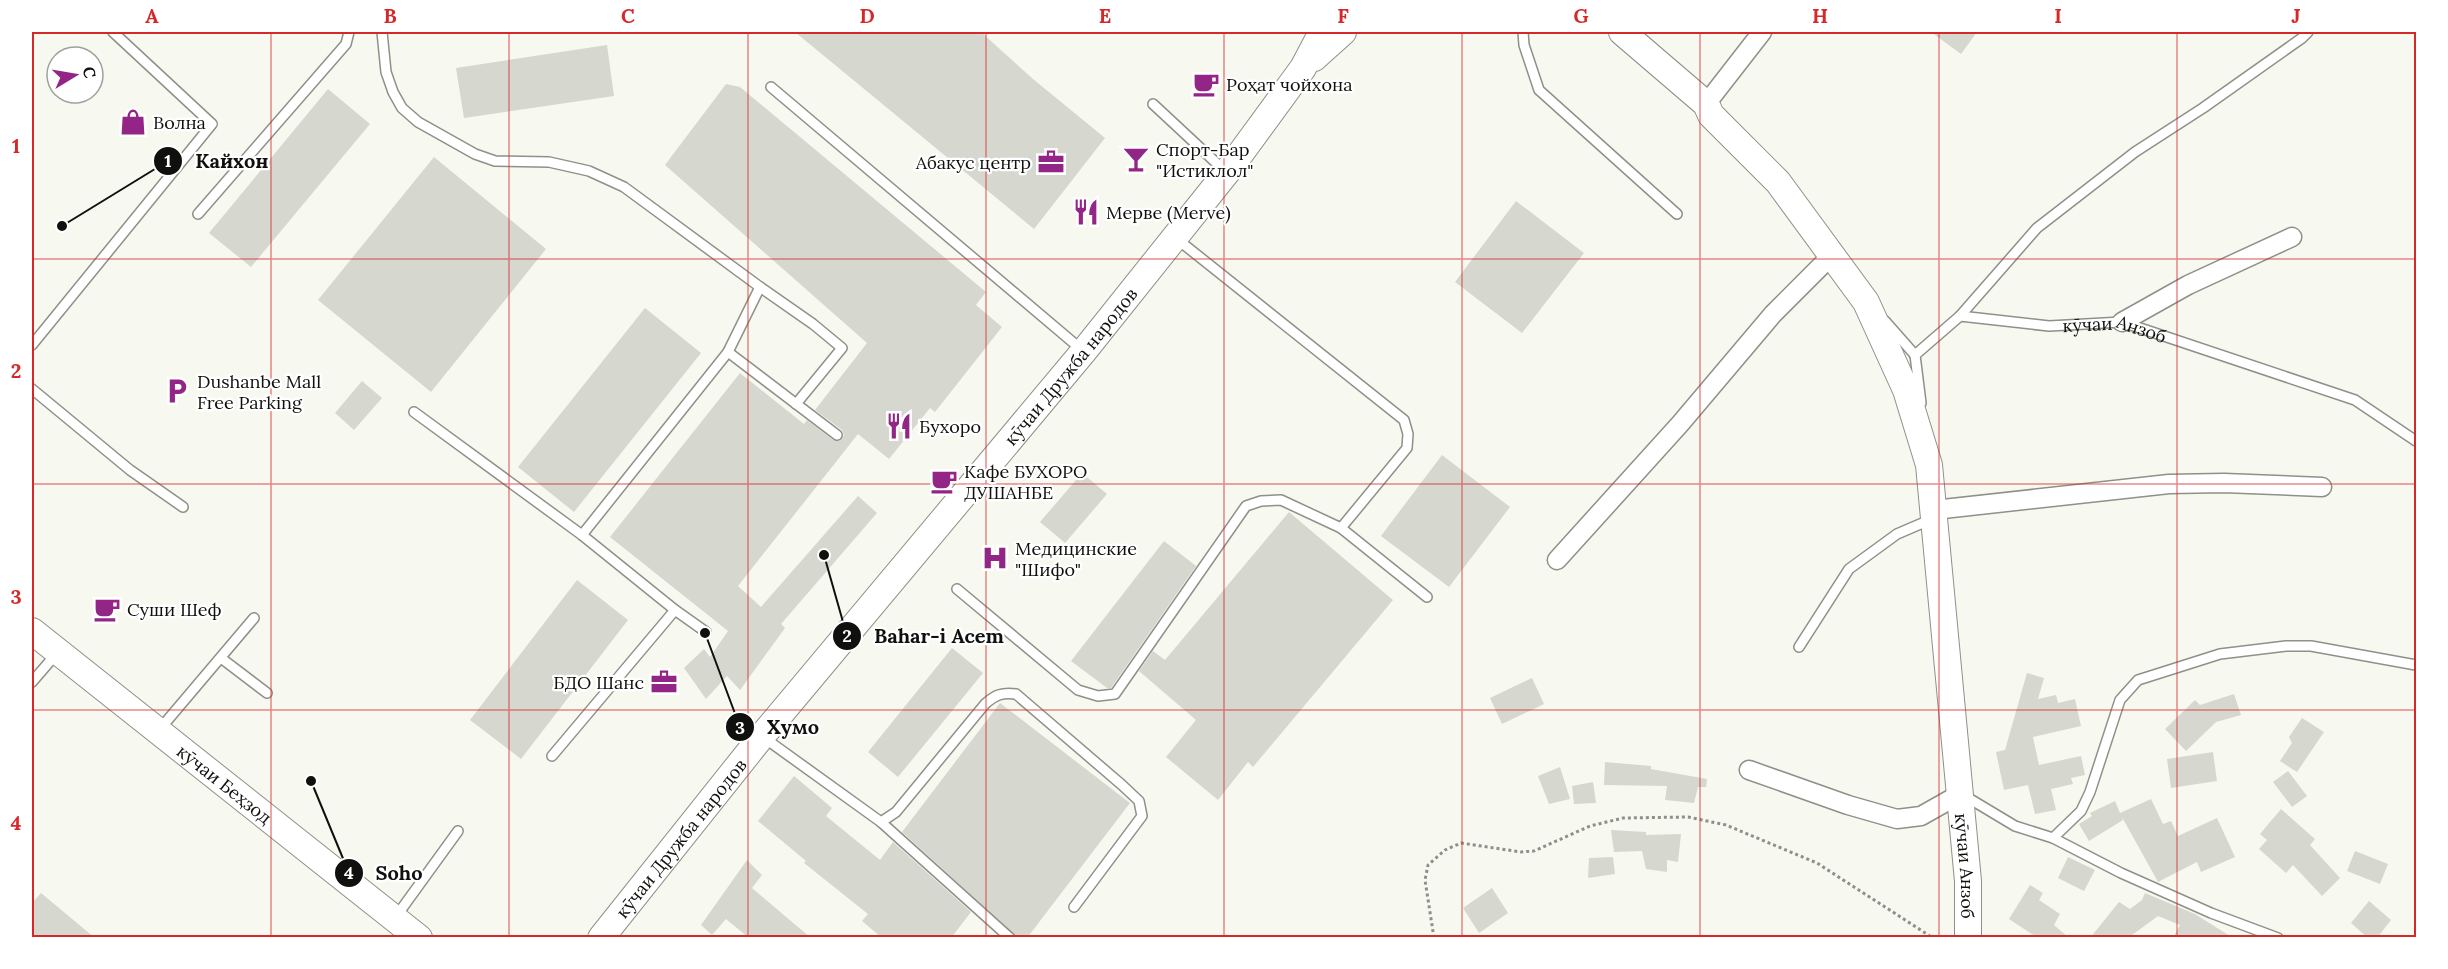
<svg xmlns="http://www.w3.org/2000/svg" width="2448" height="969" font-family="Lora,serif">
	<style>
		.building { fill: #d6d7cf }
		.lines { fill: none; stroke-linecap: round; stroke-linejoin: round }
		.lane-casing { stroke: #8f9088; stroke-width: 12 }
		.street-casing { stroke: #8f9088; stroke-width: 21 }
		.secondary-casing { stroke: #8f9088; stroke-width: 28 }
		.path { stroke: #8e8f89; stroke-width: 3; stroke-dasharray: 3 3; stroke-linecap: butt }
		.lane { stroke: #fff; stroke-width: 9 }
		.street { stroke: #fff; stroke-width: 18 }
		.secondary { stroke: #fff; stroke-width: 26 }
		.grid { fill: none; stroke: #d62828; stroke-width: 1.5; stroke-opacity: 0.55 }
		.labels { text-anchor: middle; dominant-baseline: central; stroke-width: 4.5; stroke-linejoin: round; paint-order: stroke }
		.poi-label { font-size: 18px; fill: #10110e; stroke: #fff; text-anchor: start }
		.street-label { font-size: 18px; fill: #10110e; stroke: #fff }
		.leader { fill: none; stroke: #10110e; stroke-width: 2 }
		.callout-dot { fill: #10110e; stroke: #fff; stroke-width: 2 }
		.mark-label { font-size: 18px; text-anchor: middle; font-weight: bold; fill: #fff }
		.callout-label { font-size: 20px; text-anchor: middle; font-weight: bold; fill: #10110e; stroke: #fff; stroke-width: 4.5; stroke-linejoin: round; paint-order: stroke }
		.neatline { fill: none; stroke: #d62828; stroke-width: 2 }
		.grid-label { font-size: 20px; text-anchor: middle; font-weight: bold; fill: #d62828 }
	</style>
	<rect width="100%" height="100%" fill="#f7f9f0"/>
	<path class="building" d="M795,32H981L1033,79L1105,138L1034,229Z
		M1931,32H1977L1961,54Z
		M607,45L614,96L464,118L456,68Z
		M726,84L740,87L986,292L976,305L1002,327L935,412L930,408L889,459L858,434L738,586L761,607L858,496L877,513L781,624L785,628L740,690L727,676L706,699L684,668L704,649L710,657L728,631L610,537L740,373L804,424L807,420L833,440L840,441L844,435L842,430L815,410L867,343L665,165Z
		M328,89L370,124L251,267L209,233Z
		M434,157L546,249L431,392L318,300Z
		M1516,201L1584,253L1522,333L1455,282Z
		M645,308L701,353L574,512L518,467Z
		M362,381L382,398L354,430L335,413Z
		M1442,455L1510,507L1449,587L1381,536Z
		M1082,473L1107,494L1065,543L1040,522Z
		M1289,512L1393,600L1253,767L1248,762L1218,800L1166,757L1196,720L1139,671L1153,651L1165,660Z
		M1164,541L1196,566L1111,688H1107L1071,661Z
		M577,580L628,620L521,759L470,720Z
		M952,648L983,673L898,777L868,752Z
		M2027,673L2044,678L2038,699L2056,695L2058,703L2075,699L2081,726L2033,737L2039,765L2081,756L2085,775L2071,778L2073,784L2051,789L2056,810L2035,814L2028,785L2004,790L1996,752L2005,750Z
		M1532,678L1544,704L1502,724L1490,698Z
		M2234,694L2241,715L2216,722L2186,751L2165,729L2195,700L2200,705Z
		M1000,703L1130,803L1027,938L1017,937L902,832Z
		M2302,718L2324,732L2297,772L2280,761L2292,743L2289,737Z
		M2213,752L2217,781L2171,788L2167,759Z
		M1605,762L1651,766V769L1707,779L1706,787H1698L1694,803L1665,800L1667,786L1604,785Z
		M1560,767L1570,799L1549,804L1538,776Z
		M2288,771L2307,796L2292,807L2273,782Z
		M794,776L832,808L826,816L880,860L893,842L971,912L951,938H882L862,921L868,914L804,863L806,861L758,821Z
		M1593,782L1596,803L1574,804L1572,786Z
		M2151,799L2163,824L2171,821L2178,836L2217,818L2235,857L2201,872L2197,862L2158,882L2122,817L2123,820L2089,841L2079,824L2092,816L2090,813L2115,801L2120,813Z
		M2281,809L2315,839L2310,845L2340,878L2322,896L2293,865L2286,873L2259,849L2267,840L2260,834Z
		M1611,830L1646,832V835L1681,834L1678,862L1667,860V872L1646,869L1642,851L1614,852Z
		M2355,851L2388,864L2380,884L2347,871Z
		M1613,857L1615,874L1588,878L1589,858Z
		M2068,857L2095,870L2084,891L2058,878Z
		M747,860L762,875L752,888L811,938H749L726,919L712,935L701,925Z
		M2030,885L2043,893L2039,900L2060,914L2054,925L2069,938H2038L2009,919Z
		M1492,888L1508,913L1479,933L1463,908Z
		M41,893L95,938H32V903Z
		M2145,893L2195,914L2233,938H2173L2180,925L2158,916L2128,938H2090L2119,902L2130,909L2142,900Z
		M2369,901L2391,920L2377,938H2368L2351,923Z"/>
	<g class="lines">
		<g class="lane-casing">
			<g id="lane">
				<path d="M382,32L386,72L393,92L402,108L418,122L475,154L495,161L549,162L589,171L624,187L760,287L728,352L837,435"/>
				<path d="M1523,32L1524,45L1539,90L1677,214"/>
				<path d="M771,87L1082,350"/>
				<path d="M1153,104L1225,171"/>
				<path d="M198,214L346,44L349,32"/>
				<path d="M1177,239L1404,420L1408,434L1407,448L1341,528"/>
				<path d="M760,287L813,324L842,348L796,404"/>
				<path d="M1960,316L2037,228L2135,152L2203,108L2302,38L2308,32"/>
				<path d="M1885,321L1915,355"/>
				<path d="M32,345L212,124L113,32"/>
				<path d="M32,389L130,470L183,507"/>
				<path id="s1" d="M1921,403L1915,355L1960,316L2049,326L2122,322L2355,400L2416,441"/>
				<path d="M414,412L582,535"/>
				<path d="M957,589L1078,690L1098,696L1115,694L1246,506L1261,501L1281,500L1341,528L1427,597"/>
				<path d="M706,632L675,610L582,535L728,352"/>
				<path d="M1799,647L1849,569L1897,534L1932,519"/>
				<path d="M221,658L267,693"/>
				<path d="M32,682L57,653"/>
				<path d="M160,729L254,618"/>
				<path d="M763,737L881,822L896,812L985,704C995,695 1002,692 1016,694L1122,785L1139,801L1142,816L1074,907"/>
				<path d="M552,756L675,610"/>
				<path d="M1965,796L2015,826L2053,838L2081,811L2090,792L2120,700L2138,680L2220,654L2286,646H2311L2416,665"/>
				<path d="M881,822L1010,938"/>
				<path d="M2053,838L2121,873L2211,913L2278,938"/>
				<path d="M395,918L458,831"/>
			</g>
		</g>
		<g class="street-casing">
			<path id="street" d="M1706,104L1762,32
				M2122,322L2188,285L2292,237
				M1934,510L2169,484L2224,483L2322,487
				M1557,560L1680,424L1773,314L1832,255
				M1749,770L1848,805L1897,819L1921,816L1960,794"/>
		</g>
		<g class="secondary-casing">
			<g id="secondary">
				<path id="s2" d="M1622,32L1706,104L1711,115L1778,182L1866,302L1906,390L1929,465L1968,881V938"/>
				<path d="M1314,58L1343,32"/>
				<path id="s3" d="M32,631L419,938"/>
				<path id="s4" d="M601,938L762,736L1084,351L1227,172L1303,68L1322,32"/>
			</g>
		</g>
		<path class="path" d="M1434,938L1425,880L1428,865L1445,850L1461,843L1521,852L1534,851L1590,826L1623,818L1688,817L1726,825L1817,863L1933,938"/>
		<use href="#lane" class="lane"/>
		<use href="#street" class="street"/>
		<use href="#secondary" class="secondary"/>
	</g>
	<path class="grid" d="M271,32V938M509,32V938M748,32V938M986,32V938M1224,32V938M1462,32V938M1700,32V938M1939,32V938M2177,32V938M32,259H2416M32,484H2416M32,710H2416"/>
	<defs>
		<g id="cafe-bare" transform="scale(2.07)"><path d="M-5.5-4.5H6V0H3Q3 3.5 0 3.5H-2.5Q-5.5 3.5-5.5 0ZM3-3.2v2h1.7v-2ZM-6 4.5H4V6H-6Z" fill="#922586" stroke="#fff" stroke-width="2.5" paint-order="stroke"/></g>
		<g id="shop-bare" transform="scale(2.07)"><path d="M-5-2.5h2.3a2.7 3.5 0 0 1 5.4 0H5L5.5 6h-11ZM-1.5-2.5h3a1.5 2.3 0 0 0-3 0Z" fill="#922586" stroke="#fff" stroke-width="2.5" paint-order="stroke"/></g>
		<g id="bar-bare" transform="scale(2.07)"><path d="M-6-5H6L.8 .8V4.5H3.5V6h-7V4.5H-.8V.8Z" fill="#922586" stroke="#fff" stroke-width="2.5" paint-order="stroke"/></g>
		<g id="office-bare" transform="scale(2.07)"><path d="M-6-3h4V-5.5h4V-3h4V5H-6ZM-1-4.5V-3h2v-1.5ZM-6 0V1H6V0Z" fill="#922586" stroke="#fff" stroke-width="2.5" paint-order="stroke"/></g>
		<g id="restaurant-bare" transform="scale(2.07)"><path d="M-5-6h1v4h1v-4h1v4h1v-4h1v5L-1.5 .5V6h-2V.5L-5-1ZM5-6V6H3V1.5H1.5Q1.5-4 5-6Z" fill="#922586" stroke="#fff" stroke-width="2.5" paint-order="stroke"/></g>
		<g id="parking-bare" transform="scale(2.07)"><path d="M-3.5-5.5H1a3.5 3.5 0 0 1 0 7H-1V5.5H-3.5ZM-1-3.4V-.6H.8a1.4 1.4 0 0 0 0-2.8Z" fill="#922586" stroke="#fff" stroke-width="2.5" paint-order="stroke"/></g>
		<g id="hospital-bare" transform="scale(2.07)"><path d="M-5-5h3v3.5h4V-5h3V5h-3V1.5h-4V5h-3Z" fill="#922586" stroke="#fff" stroke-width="2.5" paint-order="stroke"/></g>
	</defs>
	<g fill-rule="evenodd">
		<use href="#cafe-bare" x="1206" y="84"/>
		<use href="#shop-bare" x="133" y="122"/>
		<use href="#bar-bare" x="1136" y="159"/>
		<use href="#office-bare" x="1051" y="162"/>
		<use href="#restaurant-bare" x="1086" y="212"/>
		<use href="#parking-bare" x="177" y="391"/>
		<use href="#restaurant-bare" x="899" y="426"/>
		<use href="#cafe-bare" x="944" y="481"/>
		<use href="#hospital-bare" x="995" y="558"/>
		<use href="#cafe-bare" x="107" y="609"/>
		<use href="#office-bare" x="664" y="682"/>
	</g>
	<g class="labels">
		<g class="poi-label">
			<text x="1226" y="84">Роҳат чойхона</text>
			<text x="153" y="122">Волна</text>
			<text x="1156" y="149">Спорт-Бар<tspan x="1156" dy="21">"Истиклол"</tspan></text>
			<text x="1031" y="162" text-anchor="end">Абакус центр</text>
			<text x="1106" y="212">Мерве (Merve)</text>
			<text x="197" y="381">Dushanbe Mall<tspan x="197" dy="21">Free Parking</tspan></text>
			<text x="919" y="426">Бухоро</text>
			<text x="964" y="471">Кафе БУХОРО<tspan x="964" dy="21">ДУШАНБЕ</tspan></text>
			<text x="1015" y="548">Медицинские<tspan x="1015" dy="21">"Шифо"</tspan></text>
			<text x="127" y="609">Суши Шеф</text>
			<text x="644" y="682" text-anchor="end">БДО Шанс</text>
		</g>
		<g class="street-label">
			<text stroke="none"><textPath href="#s1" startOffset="264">кӯчаи Анзоб</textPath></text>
			<text stroke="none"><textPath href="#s4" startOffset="740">кӯчаи Дружба народов</textPath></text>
			<text stroke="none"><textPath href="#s3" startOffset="246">кӯчаи Беҳзод</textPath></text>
			<text stroke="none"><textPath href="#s4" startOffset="128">кӯчаи Дружба народов</textPath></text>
			<text stroke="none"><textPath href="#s2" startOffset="944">кӯчаи Анзоб</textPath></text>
		</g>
	</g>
	<path class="leader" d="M62 226L168 161M824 555L847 636M705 633L740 727M311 781L349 873"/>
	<g class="callout-dot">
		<circle cx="62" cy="226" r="6"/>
		<circle cx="824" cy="555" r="6"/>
		<circle cx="705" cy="633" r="6"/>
		<circle cx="311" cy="781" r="6"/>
		<circle cx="168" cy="161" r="15"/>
		<circle cx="847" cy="636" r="15"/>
		<circle cx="740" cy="727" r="15"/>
		<circle cx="349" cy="873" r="15"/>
	</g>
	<g class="mark-label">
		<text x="168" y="167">1</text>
		<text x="847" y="642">2</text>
		<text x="740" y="734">3</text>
		<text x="349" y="879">4</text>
	</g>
	<g class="callout-label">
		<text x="232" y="168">Кайхон</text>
		<text x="939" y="643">Bahar-i Acem</text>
		<text x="793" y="734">Хумо</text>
		<text x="399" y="880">Soho</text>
	</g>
	<rect width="2448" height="969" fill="none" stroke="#ffffff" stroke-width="66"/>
	<g transform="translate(75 75) rotate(79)"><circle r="28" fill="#ffffff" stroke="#9fa09f" stroke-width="1.5"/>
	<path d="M0-4.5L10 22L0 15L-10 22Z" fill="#922586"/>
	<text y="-9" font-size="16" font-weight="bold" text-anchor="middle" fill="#10110e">С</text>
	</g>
	<rect x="33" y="33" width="2382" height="903" class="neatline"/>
	<g class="grid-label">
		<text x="152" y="23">A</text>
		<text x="390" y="23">B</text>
		<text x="628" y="23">C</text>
		<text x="867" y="23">D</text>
		<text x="1105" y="23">E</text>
		<text x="1343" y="23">F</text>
		<text x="1581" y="23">G</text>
		<text x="1820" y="23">H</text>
		<text x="2058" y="23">I</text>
		<text x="2296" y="23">J</text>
		<text x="16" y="153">1</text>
		<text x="16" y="378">2</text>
		<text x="16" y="604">3</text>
		<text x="16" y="830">4</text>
	</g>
</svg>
